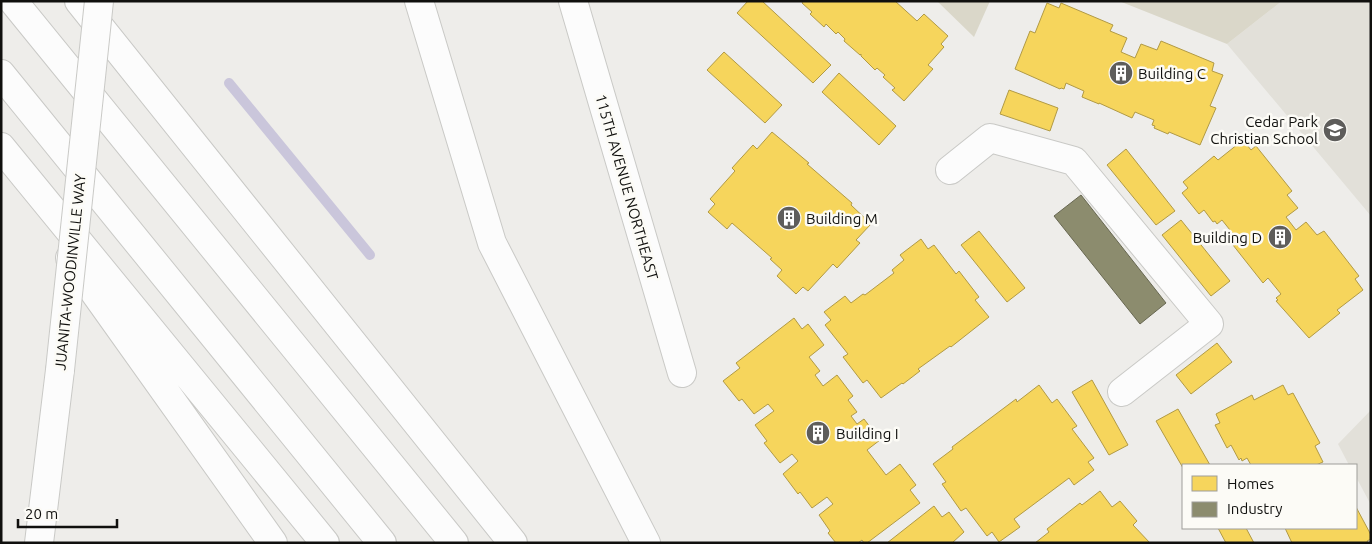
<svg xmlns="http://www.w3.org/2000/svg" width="1372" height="544" font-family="Ubuntu,sans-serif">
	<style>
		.built { fill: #e2e0d9 }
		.green { fill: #dad7c9 }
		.homes { fill: #f6d55c; stroke: #b19a45 }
		.industry { fill: #8c8c6e; stroke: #676751 }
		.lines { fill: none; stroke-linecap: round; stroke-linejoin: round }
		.stream { stroke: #cac6db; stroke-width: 10 }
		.minor-casing { stroke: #c9c9c6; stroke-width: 30 }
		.major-casing { stroke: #c9c9c6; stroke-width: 30 }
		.highway-casing { stroke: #c9c9c6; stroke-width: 30 }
		.minor { stroke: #fcfcfc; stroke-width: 28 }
		.major { stroke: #fcfcfc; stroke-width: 28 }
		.highway { stroke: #fcfcfc; stroke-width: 28 }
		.major-bridge-casing { stroke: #c9c9c6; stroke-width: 30; stroke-linecap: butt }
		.major-bridge { stroke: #fcfcfc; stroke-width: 28 }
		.labels { text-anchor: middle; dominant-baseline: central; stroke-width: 5; stroke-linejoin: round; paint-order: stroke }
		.poi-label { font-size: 15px; fill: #10100e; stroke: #fcfbf6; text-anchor: start }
		.street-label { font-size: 15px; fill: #10100e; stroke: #fcfbf6 }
	</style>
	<rect width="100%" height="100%" fill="#eeedea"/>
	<path class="built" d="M1282,1H1371V216L1227,44Z
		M1371,410V505L1356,477V465H1349L1338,444Z"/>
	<path class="green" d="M937,1H990L974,37Z
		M1119,1H1282L1227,44Z"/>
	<path class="homes" d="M748,1H762L831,65L813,83L737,13Z
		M803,1H895L917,21L924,14L948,36L941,44L944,47L928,65L933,69L904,101L892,90L895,88L883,77L885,75L877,68L875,70L861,56V54L860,55L844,41L845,39L838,32L836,34L826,24L824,27L810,14L812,12L802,3Z
		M1047,3L1059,8L1061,3L1113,25L1110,31L1127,38L1121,52L1135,58L1141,44L1157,50L1161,41L1214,63L1212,71L1223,75L1210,106L1216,108L1200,145L1169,132L1168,134L1154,128L1155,126L1152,125L1154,120L1135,112L1132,118L1099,103V104L1082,97L1084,91L1066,83L1064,89L1061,88L1060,89L1015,69L1030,31L1035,33Z
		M724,52L782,105L765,123L707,70Z
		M839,73L896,126L879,145L822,92Z
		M1009,90L1058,108L1050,131L1000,114Z
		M772,132L809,163L807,164L852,203L851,205L871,224L856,240L860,243L837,268L833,264L808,291L803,287L796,294L777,276L782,270L770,259L772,258L732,223L727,229L708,212L715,204L710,199L735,171L732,168L753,145L757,149Z
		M1243,140L1251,150L1256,146L1292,191L1287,195L1298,208L1286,217L1296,230L1306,222L1317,235L1324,231L1359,276L1355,279L1363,290L1337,310L1340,313L1309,338L1276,301L1278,300L1276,298L1281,294L1268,278L1263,283L1229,240L1234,235L1222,220L1217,224L1215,221L1213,222L1204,210L1199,214L1182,193L1188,188L1183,182L1214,156L1218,160Z
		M1126,149L1175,211L1156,225L1107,165Z
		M1181,220L1230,281L1211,296L1162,235Z
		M979,231L1025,288L1007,302L961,245Z
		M921,239L928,249L934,245L956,274L959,271L979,297L975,300L989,317L951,347L950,346L918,369L920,371L903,384L902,383L881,398L867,380L863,383L843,357L848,354L825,325L831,320L824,312L845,296L851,303L863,294L865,295L894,273L892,270L904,260L900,255Z
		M794,318L802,329L808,324L824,345L809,357L820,371L815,375L823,386L837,375L853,396L848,400L857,412L851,416L857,424L864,419L880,440L867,450L886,475L900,464L916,485L910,490L920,503L867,543H864L862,540L858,543H836L828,533L830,531L819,515L833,504L827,497L812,508L800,492L798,494L783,474L798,461L792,454L780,463L764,443L767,441L755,425L774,411L768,404L754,414L742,399L739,401L723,381L740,368L736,363Z
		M1217,343L1232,362L1191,394L1176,375Z
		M1092,380L1128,445L1109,455L1072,392Z
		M1039,385L1052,403L1057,399L1077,426L1072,429L1094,458L1088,462L1094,470L1074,485L1069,478L1014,519L1020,527L999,542L992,532L987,536L966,508L961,511L942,484L946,482L933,464L953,449L952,447L1016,399L1017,402Z
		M1283,385L1288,395L1293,393L1320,443L1315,446L1323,462L1316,465H1251L1247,458L1242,461L1241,458L1239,460L1231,445L1227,448L1215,425L1220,423L1216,414L1252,395L1254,400Z
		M1178,409L1210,465H1183V468L1156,421Z
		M1100,491L1112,507L1120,501L1137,521L1133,525L1150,543H1035L1049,532L1047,529L1080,503L1082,505Z
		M934,506L942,517L949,512L964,532L952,543H887Z
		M1356,507L1371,535V539L1367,541L1368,543H1292L1285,528H1356Z
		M1218,528H1246L1254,543H1226Z"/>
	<path class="industry" d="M1081,195L1166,303L1140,324L1054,216Z"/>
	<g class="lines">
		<path class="stream" d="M229,83L370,255"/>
		<g class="minor-casing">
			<path id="minor" d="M573,1L682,373
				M950,170L990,138L1074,161L1209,324L1122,392"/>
		</g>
		<g class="major-casing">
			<path id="major" d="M39,543L60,370"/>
		</g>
		<g class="highway-casing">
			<path id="highway" d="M13,1L454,543
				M79,1L513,543
				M419,1L492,243L646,543
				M1,74L382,543
				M1,147L325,543
				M70,258L273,543"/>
		</g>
		<use href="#minor" class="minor"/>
		<use href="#major" class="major"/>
		<use href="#highway" class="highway"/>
		<g class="major-bridge-casing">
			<path id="major-bridge" d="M60,370L99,1"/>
		</g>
		<use href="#major-bridge" class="major-bridge"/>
	</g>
	<defs>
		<g id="building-disc" transform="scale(1.25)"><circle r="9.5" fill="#5e5d5b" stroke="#fcfbf6"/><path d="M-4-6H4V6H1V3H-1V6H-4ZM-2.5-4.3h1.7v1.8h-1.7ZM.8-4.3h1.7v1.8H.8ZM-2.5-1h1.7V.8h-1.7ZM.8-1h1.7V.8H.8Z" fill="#fff"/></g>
		<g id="school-disc" transform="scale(1.25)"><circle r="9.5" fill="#5e5d5b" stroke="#fcfbf6"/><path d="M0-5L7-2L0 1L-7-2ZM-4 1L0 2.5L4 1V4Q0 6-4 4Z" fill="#fff"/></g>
	</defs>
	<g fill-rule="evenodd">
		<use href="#building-disc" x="1121" y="73"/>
		<use href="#school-disc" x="1335" y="130"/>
		<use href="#building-disc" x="789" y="218"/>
		<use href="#building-disc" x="1280" y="237"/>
		<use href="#building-disc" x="818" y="433"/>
	</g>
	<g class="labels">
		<g class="poi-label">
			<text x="1138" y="73">Building C</text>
			<text x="1318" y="121" text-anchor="end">Cedar Park<tspan x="1318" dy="17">Christian School</tspan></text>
			<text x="806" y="218">Building M</text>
			<text x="1262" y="237" text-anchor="end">Building D</text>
			<text x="836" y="433">Building I</text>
		</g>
		<g class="street-label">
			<text transform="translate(627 187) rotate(74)">115TH AVENUE NORTHEAST</text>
			<text transform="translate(70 272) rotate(-84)">JUANITA-WOODINVILLE WAY</text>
		</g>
	</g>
	<rect width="1372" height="544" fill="none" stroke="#10100e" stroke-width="5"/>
	<rect x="1182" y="464" width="175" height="65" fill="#fcfbf6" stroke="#9e9d99"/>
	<rect x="1192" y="476" width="25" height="15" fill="#f6d55c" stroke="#9e9d99"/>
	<text x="1227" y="489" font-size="15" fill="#10100e">Homes</text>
	<rect x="1192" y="502" width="25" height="15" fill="#8c8c6e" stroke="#9e9d99"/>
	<text x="1227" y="514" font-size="15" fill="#10100e">Industry</text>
	<path d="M18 519v8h99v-8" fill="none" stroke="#10100e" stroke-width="2.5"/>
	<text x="25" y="519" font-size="15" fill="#10100e" stroke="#fcfbf6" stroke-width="4" paint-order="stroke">20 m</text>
</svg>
